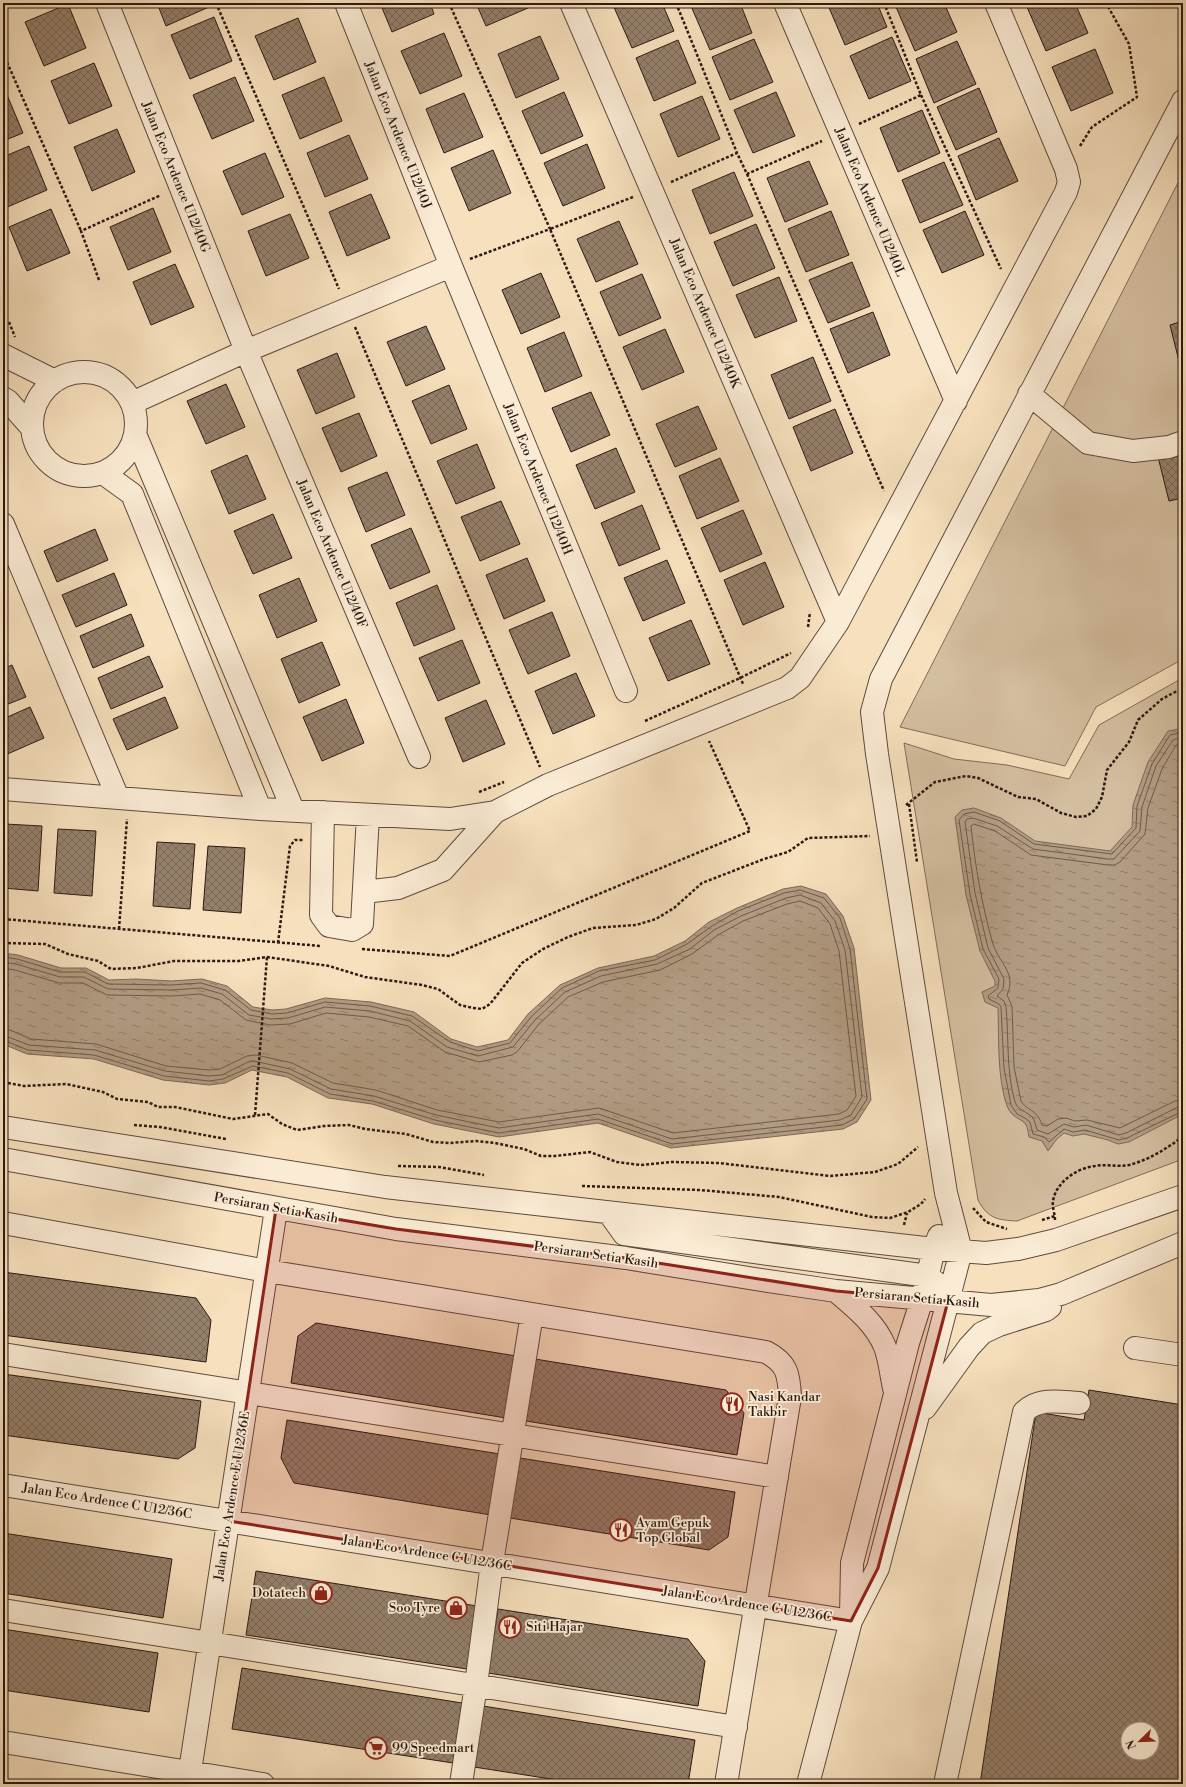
<svg xmlns="http://www.w3.org/2000/svg" width="1186" height="1787" font-family="'Libre Bodoni',serif">
	<style>
		.green { fill: #d4bea0; stroke: #806c5a }
		.water { fill: url(#water-ripples); stroke: #7c6856 }
		.lines { fill: none; stroke-linecap: round; stroke-linejoin: round }
		.shore { stroke: #6e5a4b; stroke-width: 1 }
		.building { fill: url(#building-cross-hatch); stroke: #2b1913; fill-rule: evenodd }
		.minor-casing { stroke: #5e4b3e; stroke-width: 24 }
		.path { stroke: #2b1913; stroke-width: 2.5; stroke-dasharray: 3 2; stroke-linecap: butt }
		.minor { stroke: #faebd4; stroke-width: 22 }
		.marked { fill: #8f2418; fill-opacity: 0.2; stroke: #8f2418; stroke-width: 3; stroke-linejoin: round }
		.labels { text-anchor: middle; dominant-baseline: central; stroke-width: 3.5; stroke-linejoin: round; paint-order: stroke }
		.street-label { font-size: 13px; fill: #2b1913; stroke: #faebd4 }
		.poi-label { font-size: 13px; fill: #2b1913; stroke: #faebd4; text-anchor: start }
	</style>
	<defs>
		<pattern id="water-ripples" width="26" height="14" patternUnits="userSpaceOnUse"><rect width="26" height="14" fill="#b29c83"/><path d="M2 4q2-2 4 0t4 0M15 11q2-2 4 0t4 0" fill="none" stroke="#917e6a"/></pattern>
		<pattern id="building-cross-hatch" width="8" height="8" patternUnits="userSpaceOnUse"><rect width="8" height="8" fill="#95806b"/><path d="M0 0l8 8M0 8l8-8" fill="none" stroke="#7a6857"/></pattern>
	</defs>
	<rect width="100%" height="100%" fill="#f7e0bd"/>
	<filter id="stains"><feTurbulence type="fractalNoise" baseFrequency=".005" numOctaves="4"/><feColorMatrix values="0 0 0 0 .2 0 0 0 0 .09 0 0 0 0 .02 0 0 0 .5 -.17"/></filter>
	<radialGradient id="worn" r=".72"><stop offset=".6" stop-color="#630" stop-opacity="0"/><stop offset="1" stop-color="#630" stop-opacity=".3"/></radialGradient>
	<path class="green" d="M1183,173V659L1096,707L1065,766L900,727Z
		M1179,680L1183,681V1159L1017,1221C998,1220 988,1219 978,1200L904,743L954,759L1007,765L1069,779L1099,725Z"/>
	<path class="water" d="M1181,716H1183V1114L1129,1142L1118,1144L1108,1140L1084,1134L1073,1136L1064,1133L1056,1140L1048,1151L1042,1141L1029,1137C1028,1133 1028,1128 1026,1125C1022,1118 1012,1119 1007,1106C997,1078 999,1038 998,1008L985,1002L982,992L995,986V981L980,951L966,895L955,817L962,810L974,808L1001,818L1035,841L1110,851L1132,827L1133,805L1148,762L1168,731L1179,729Z
		M801,886L826,894L843,916L854,948L871,1100L857,1122L843,1129L671,1148L598,1123L499,1137L434,1124L372,1104L328,1098L287,1077L252,1070L225,1083L209,1085L163,1080L94,1059L27,1054L3,1044V953L18,955L61,968H86L109,980L136,979L171,981L202,979L227,986L253,1007L272,1010L286,1009L325,998L371,1002L414,1012L451,1039L477,1047L508,1040L528,1014L560,985L598,968L654,956L685,941L709,922L737,908L783,889Z"/>
	<g class="lines">
		<path class="shore" d="M1183,729L1180,733L1170,735L1152,764L1137,806L1136,828L1112,854L1034,844L1000,821L974,812L964,814L959,820L970,894L983,949L999,979L998,988L988,996L989,999L999,1004L1001,1007L1004,1068L1011,1105L1017,1114L1025,1118L1030,1122L1033,1134L1044,1137L1049,1142L1064,1129L1073,1132L1085,1130L1119,1140L1127,1138L1183,1111
			M1183,737L1173,740L1156,766L1142,807L1140,831L1114,859H1108L1033,849L997,826L973,818L967,819L965,822L975,893L988,948L1004,979L1003,989L997,996L1004,1001L1006,1007C1009,1038 1006,1071 1015,1102C1018,1111 1027,1111 1033,1118C1035,1122 1036,1126 1037,1130L1048,1134L1064,1124L1074,1127L1086,1125L1119,1135L1126,1133L1178,1107L1183,1106
			M1183,744L1176,745L1162,769L1148,808L1145,834L1120,862L1115,865H1108L1031,855L995,831L974,824L971,826C975,865 982,906 993,944C999,963 1017,973 1007,995L1012,1006L1014,1067L1021,1101C1027,1111 1037,1109 1042,1125L1047,1126L1058,1119L1066,1118L1075,1121L1087,1120L1120,1128L1175,1101L1183,1100
			M3,957L17,959L60,972H85L108,984L171,985L201,983L225,990L251,1010L272,1014L287,1013L325,1002L370,1006L412,1016L450,1042L478,1051L510,1043L531,1017L562,988L599,971L655,960L687,944L712,926L738,911L784,893L800,890L824,898L840,918L850,949L867,1099L854,1119L842,1125L672,1144L598,1119L499,1133L435,1120L373,1101L330,1094L288,1073L253,1066L223,1079L209,1081L164,1076L94,1055L28,1050L3,1040
			M3,962L16,964L60,977H84L108,989L171,990L201,988L222,994L249,1015L271,1019L288,1018L325,1007L370,1011L410,1021L447,1047L478,1056L513,1047L535,1020L565,992L601,976L657,964L690,949L714,930L741,916L786,898L800,895L821,903L835,921L845,950L862,1097L851,1115L840,1120L672,1139L598,1114L499,1128L436,1115L374,1096L331,1089L290,1069L254,1061L248,1062L222,1075L209,1076L165,1071L95,1050L29,1045L3,1035
			M3,968L15,970L59,983H83L107,995L172,996L200,994L220,1000L246,1020L270,1025L290,1024L326,1013L369,1017L408,1026L445,1052L479,1062L512,1055L517,1052L539,1024L568,997L603,982L660,970L692,954L718,935L743,921L787,904L800,901L818,908L830,924L839,951L856,1096L847,1110L839,1114L673,1133L599,1108L499,1122L437,1110L376,1090L333,1083L292,1063L256,1055L247,1056L220,1069L209,1070L166,1066L96,1044L31,1039L10,1030L3,1029"/>
	</g>
	<path class="building" d="M157,3H207L209,7L166,26Z
		M380,3H430L434,14L392,32Z
		M476,3H526L528,8L486,26Z
		M617,3H662L674,31L632,48L613,5Z
		M700,3H740L752,33L710,50L691,6Z
		M827,3H877L887,27L845,45Z
		M906,3H944L957,32L915,51L896,7Z
		M1038,3H1075L1088,33L1046,51L1027,7Z
		M68,4L86,48L44,66L25,22Z
		M214,17L232,61L190,79L171,35Z
		M298,18L316,62L274,80L255,36Z
		M444,33L462,76L420,94L401,51Z
		M540,36L559,79L516,98L498,54Z
		M892,37L911,81L869,99L850,56Z
		M754,39L773,82L730,100L712,57Z
		M678,40L696,83L654,101L636,58Z
		M957,41L976,84L934,103L916,59Z
		M1095,49L1113,93L1071,111L1052,67Z
		M94,63L112,106L69,124L51,81Z
		M235,77L254,121L212,139L193,95Z
		M324,77L342,121L300,139L282,95Z
		M979,88L997,132L956,150L937,107Z
		M3,90H5L23,133L3,141Z
		M564,92L583,136L541,154L522,111Z
		M776,92L795,136L753,153L734,110Z
		M464,93L483,137L444,153L426,109Z
		M702,96L720,139L678,157L660,114Z
		M922,110L940,153L898,172L880,128Z
		M117,129L135,172L92,191L74,147Z
		M349,135L368,179L325,197L307,153Z
		M999,138L1018,181L976,200L958,156Z
		M587,144L605,188L563,206L544,163Z
		M29,146L47,190L5,208L3,204V157Z
		M493,150L511,193L469,211L451,168Z
		M265,153L284,197L242,215L223,171Z
		M809,161L828,204L785,222L767,178Z
		M944,162L963,205L920,223L902,180Z
		M734,172L753,216L710,234L692,190Z
		M371,194L390,238L347,256L329,212Z
		M153,208L171,252L128,270L110,227Z
		M51,209L70,253L27,271L9,227Z
		M831,211L849,255L806,272L788,229Z
		M965,211L984,255L942,273L923,230Z
		M290,214L309,258L266,276L248,231Z
		M619,221L638,264L596,282L577,239Z
		M756,224L775,268L733,286L714,242Z
		M852,262L870,306L828,323L809,280Z
		M175,264L194,307L151,325L133,282Z
		M541,273L560,317L521,334L502,290Z
		M642,274L661,318L619,336L600,292Z
		M779,277L797,321L755,338L736,295Z
		M873,312L890,355L848,373L830,329Z
		M1183,321V365H1180L1170,325Z
		M426,326L445,369L406,386L387,342Z
		M665,329L684,372L642,390L623,347Z
		M564,332L582,376L545,392L527,348Z
		M337,353L355,397L316,414L297,370Z
		M813,357L831,401L789,419L771,375Z
		M226,384L245,427L206,444L187,401Z
		M449,385L467,429L431,444L412,401Z
		M591,392L610,435L571,452L552,408Z
		M698,406L717,449L675,467L656,424Z
		M835,409L853,453L811,471L793,427Z
		M359,413L377,456L341,472L322,428Z
		M477,444L495,488L456,504L437,461Z
		M616,448L635,492L595,509L576,465Z
		M1183,451V498L1169,501L1158,457Z
		M247,455L266,499L229,514L211,471Z
		M720,458L739,501L697,519L679,476Z
		M387,472L405,515L366,532L348,488Z
		M501,501L520,544L480,561L461,517Z
		M642,505L660,549L619,566L601,523Z
		M743,510L762,554L720,572L701,528Z
		M273,514L292,558L253,574L234,531Z
		M411,528L430,572L390,589L371,545Z
		M95,529L108,560L57,582L44,551Z
		M527,558L545,601L504,619L486,575Z
		M667,560L685,603L643,621L624,578Z
		M765,562L784,607L743,625L724,580Z
		M114,573L127,605L76,627L62,595Z
		M299,578L317,621L277,638L259,595Z
		M437,585L455,629L414,646L396,603Z
		M552,612L570,656L528,674L509,630Z
		M131,614L144,646L93,668L80,636Z
		M691,620L710,664L668,681L649,638Z
		M462,640L480,683L438,701L419,658Z
		M322,642L340,685L299,703L281,659Z
		M3,644L8,656L3,658Z
		M149,656L163,687L111,709L98,678Z
		M12,665L26,697L3,706V669Z
		M576,673L595,716L553,734L535,691Z
		M165,697L178,728L127,750L113,719Z
		M346,699L364,743L322,761L303,717Z
		M486,700L505,744L463,762L445,718Z
		M30,707L44,738L3,756V719Z
		M5,824L42,826L38,891L3,888Z
		M58,829L96,831L92,896L54,893Z
		M157,842L195,844L190,909L153,906Z
		M208,846L245,848L241,913L203,910Z
		M3,1272L196,1298L211,1320L206,1362L3,1335Z
		M316,1323L516,1356L506,1418L291,1383L298,1336Z
		M535,1359L726,1390L744,1413L737,1455L526,1421Z
		M3,1374L201,1401L195,1448L178,1459L3,1435Z
		M1089,1390L1183,1405V1784H980L1036,1412L1084,1420ZM1128,1729H1152V1753H1128Z
		M287,1420L500,1454L491,1515L294,1483L281,1458Z
		M520,1458L735,1492L728,1537L709,1550L510,1518Z
		M3,1533L172,1559L163,1618L3,1593Z
		M256,1571L477,1606L467,1669L246,1635Z
		M498,1609L688,1639L705,1661L698,1706L488,1673Z
		M3,1629L158,1653L149,1712L3,1690Z
		M242,1668L462,1703L453,1763L232,1729Z
		M483,1706L695,1740L688,1784H583L474,1767Z"/>
	<g class="lines">
		<g class="minor-casing">
			<path id="minor" d="M107,3L246,351L419,757
				M346,3L451,266L626,691
				M571,3L838,622
				M785,3L956,401
				M3,355L55,381
				M32 424a52 52 0 1 1 104 0a52 52 0 1 1-104 0Z
				M1029,394L1088,443L1133,451L1169,447L1183,442
				M3,398L8,401L32,428
				M132,403L246,351L451,266
				M135,434L293,810
				M103,473L132,494L260,809
				M3,524L118,798
				M3,789L260,809L450,819L495,812L548,785L787,688L800,678L838,622L1066,192L1069,182L1066,169L996,3
				M323,812L321,915L329,926L352,930L362,924L368,815
				M364,892L398,888L443,870L495,812
				M3,1127L385,1187L934,1249L986,1253L1018,1249L1056,1240L1183,1196
				M3,1159L396,1229L626,1258L755,1279L836,1291L991,1305L1039,1300L1061,1294L1183,1243
				M609,1213L624,1234L928,1276L939,1285
				M3,1223L267,1271L766,1352C787,1363 789,1374 790,1397L726,1784
				M836,1291C855,1307 876,1324 885,1347C890,1360 891,1375 894,1388
				M1135,1348L1183,1355
				M3,1354L777,1477
				M925,1408L969,1347L982,1333L999,1325L1046,1310L1050,1307
				M3,1485L851,1621
				M3,1610L736,1727
				M851,1616L852,1563L908,1343L922,1299L934,1249L939,1236
				M3,1742L263,1784
				M188,1784L276,1209
				M461,1784L476,1685L492,1563L532,1314
				M808,1784L851,1621L878,1568L961,1251L946,1193L877,754L872,712L881,679L1183,101
				M945,1784L1024,1412C1039,1397 1060,1402 1079,1403"/>
		</g>
		<path class="path" d="M216,3L339,289
			M449,3L550,229L470,259
			M676,3L737,153
			M3,53L81,231
			M921,95L1001,269
			M859,124L921,95L884,3
			M1080,146L1092,127L1137,97L1129,44L1106,3
			M747,174L884,491
			M671,182L737,153L747,174L822,141
			M633,197L550,229L743,684
			M99,280L81,231L161,195
			M9,322L15,337
			M355,327L540,767
			M808,627L810,612
			M645,721L740,678L791,653
			M479,792L504,782
			M909,804L917,862
			M906,805L935,782L966,776L978,778L1018,797L1036,799L1061,813L1076,817L1087,816L1096,809L1102,797L1107,770L1129,742L1138,720L1162,699L1175,692L1183,691
			M3,919L321,946
			M119,929L127,819
			M3,943L45,944L68,954L98,961L111,969L137,968L174,961H239L267,957L329,966L365,977L422,985L438,989L460,1005L473,1008L482,1009L490,1004L522,963L543,949L568,937L593,928L636,925L656,919L674,908L702,883L764,859L788,852L808,838L870,836
			M278,943L290,846L295,840H303
			M362,949L450,956L750,831L709,741
			M3,1082L24,1086L66,1084L103,1092L117,1099L148,1102L158,1107H175L233,1119L268,1114L282,1124L297,1130L324,1126L349,1125L365,1129L406,1134L433,1142L450,1143L476,1141L495,1143L524,1149L541,1156H555L590,1152L617,1162L641,1165L671,1162L719,1163L830,1176L875,1172L898,1164L918,1147
			M255,1115L267,957
			M134,1125L160,1127L226,1139
			M398,1166L439,1167L484,1175
			M582,1186L700,1190L779,1197L872,1217L890,1218L908,1212L921,1204L925,1199
			M973,1208L986,1222L1007,1229
			M1042,1220L1055,1216
			M1055,1220C1055,1214 1052,1207 1053,1201C1056,1182 1077,1168 1095,1166C1106,1164 1117,1167 1129,1165C1148,1160 1167,1149 1183,1136
			M904,1225L907,1213"/>
		<use href="#minor" class="minor"/>
	</g>
	<path class="marked" d="M276,1209L396,1229L626,1258L836,1291L948,1301L878,1568L851,1621L229,1521Z"/>
	<defs>
		<g id="restaurant-ring" transform="scale(1.15)"><circle r="9.5" fill="#faebd4" stroke="#8f2418" stroke-width="1.5"/><path d="M-5-6h1v4h1v-4h1v4h1v-4h1v5L-1.5 .5V6h-2V.5L-5-1ZM5-6V6H3V1.5H1.5Q1.5-4 5-6Z" fill="#8f2418"/></g>
		<g id="shop-ring" transform="scale(1.15)"><circle r="9.5" fill="#faebd4" stroke="#8f2418" stroke-width="1.5"/><path d="M-5-2.5h2.3a2.7 3.5 0 0 1 5.4 0H5L5.5 6h-11ZM-1.5-2.5h3a1.5 2.3 0 0 0-3 0Z" fill="#8f2418"/></g>
		<g id="supermarket-ring" transform="scale(1.15)"><circle r="9.5" fill="#faebd4" stroke="#8f2418" stroke-width="1.5"/><path d="M-6-5.5h2.5l.6 2H6L4.5 2H-2.5L-4.4-4H-6ZM-1.5 3.2a1.3 1.3 0 1 0 .1 0ZM3 3.2a1.3 1.3 0 1 0 .1 0Z" fill="#8f2418"/></g>
	</defs>
	<g fill-rule="evenodd">
		<use href="#restaurant-ring" x="732" y="1404"/>
		<use href="#restaurant-ring" x="621" y="1530"/>
		<use href="#shop-ring" x="321" y="1593"/>
		<use href="#shop-ring" x="456" y="1608"/>
		<use href="#restaurant-ring" x="510" y="1627"/>
		<use href="#supermarket-ring" x="376" y="1748"/>
	</g>
	<g class="labels">
		<g class="street-label">
			<text transform="translate(398 135) rotate(68)">Jalan Eco Ardence U12/40J</text>
			<text transform="translate(176 177) rotate(68)">Jalan Eco Ardence U12/40G</text>
			<text transform="translate(870 202) rotate(67)">Jalan Eco Ardence U12/40L</text>
			<text transform="translate(705 313) rotate(67)">Jalan Eco Ardence U12/40K</text>
			<text transform="translate(538 479) rotate(68)">Jalan Eco Ardence U12/40H</text>
			<text transform="translate(332 554) rotate(67)">Jalan Eco Ardence U12/40F</text>
			<text transform="translate(276 1208) rotate(10)">Persiaran Setia Kasih</text>
			<text transform="translate(596 1255) rotate(8)">Persiaran Setia Kasih</text>
			<text transform="translate(917 1298) rotate(5)">Persiaran Setia Kasih</text>
			<text transform="translate(232 1496) rotate(-81)">Jalan Eco Ardence E U12/36E</text>
			<text transform="translate(107 1501) rotate(9)">Jalan Eco Ardence C U12/36C</text>
			<text transform="translate(427 1553) rotate(9)">Jalan Eco Ardence C U12/36C</text>
			<text transform="translate(747 1604) rotate(9)">Jalan Eco Ardence C U12/36C</text>
		</g>
		<g class="poi-label">
			<text x="748" y="1397">Nasi Kandar<tspan x="748" dy="15">Takbir</tspan></text>
			<text x="636" y="1523">Ayam Gepuk<tspan x="636" dy="15">Top Global</tspan></text>
			<text x="306" y="1593" text-anchor="end">Dotatech</text>
			<text x="440" y="1608" text-anchor="end">Soo Tyre</text>
			<text x="526" y="1627">Siti Hajar</text>
			<text x="392" y="1748">99 Speedmart</text>
		</g>
	</g>
	<rect width="1186" height="1787" fill="none" stroke="#f7e0bd" stroke-width="16"/>
	<rect x="4" y="4" width="1178" height="1779" fill="none" stroke="#2b1913" stroke-width="2"/>
	<rect x="8" y="8" width="1170" height="1771" fill="none" stroke="#2b1913"/>
	<g transform="translate(1140 1741) rotate(247)"><circle r="19" fill="#faebd4" stroke="#a79787"/>
	<path d="M0-3L7 15L0 10L-7 15Z" fill="#8f2418"/>
	<text y="-6" font-size="11" font-weight="bold" text-anchor="middle" fill="#2b1913">N</text>
	</g>
	<rect width="100%" height="100%" filter="url(#stains)"/>
	<rect width="100%" height="100%" fill="url(#worn)"/>
</svg>
